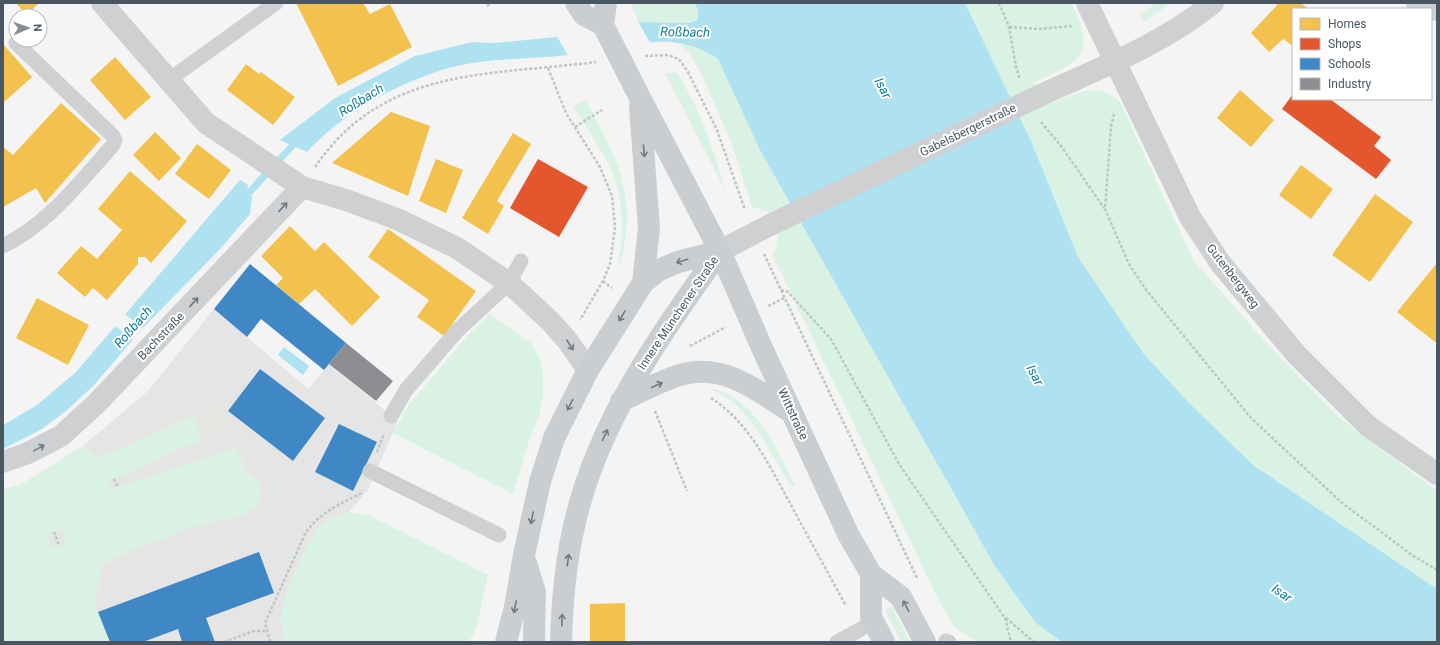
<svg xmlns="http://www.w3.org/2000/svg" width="1440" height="645" font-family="Roboto,sans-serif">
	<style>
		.education { fill: #e6e5e6 }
		.green { fill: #d9f2e3; fill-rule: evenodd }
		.sand { fill: #e7e6e1 }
		.water { fill: #aee2f0 }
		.pier { fill: #f4f4f4 }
		.homes { fill: #f2c14e }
		.shops { fill: #e4572e }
		.schools { fill: #3f88c5 }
		.industry { fill: #8d8d92 }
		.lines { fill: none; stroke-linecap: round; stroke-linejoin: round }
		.stream { stroke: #aee2f0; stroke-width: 7 }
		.path { stroke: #bcc7c4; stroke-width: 2.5; stroke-dasharray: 3 2; stroke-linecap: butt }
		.lane { stroke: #ced0d2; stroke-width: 15 }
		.street { stroke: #ced0d2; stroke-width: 22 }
		.primary { stroke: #caced1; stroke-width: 22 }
		.street-bridge { stroke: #ced0d2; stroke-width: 22 }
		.primary-bridge { stroke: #caced1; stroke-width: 22 }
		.oneway { stroke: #707a83 }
		.oneway2 { stroke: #727b83 }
		.labels { text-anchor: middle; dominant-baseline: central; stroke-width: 4; stroke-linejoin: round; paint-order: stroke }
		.street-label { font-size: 12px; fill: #4a5661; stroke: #fff }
		.water-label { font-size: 13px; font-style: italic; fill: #0c7c9b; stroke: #fff }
	</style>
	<rect width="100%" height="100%" fill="#f4f4f4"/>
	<path class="education" d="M214,309L308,389L329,364L398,421L368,490L349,512L331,518L288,590L281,619L285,642H3V490L22,484L83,446L148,391Z"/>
	<path class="green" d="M630,3H695C698,10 700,13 697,20L689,23L639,22Z
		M965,3H1072C1096,54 1082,61 1035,82L1046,105C1073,97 1095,78 1120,102L1193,260L1269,346L1342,420L1437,491V589L1253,465L1188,402L1143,353L1078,257L1031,141Z
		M1156,3H1171L1145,21L1140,15Z
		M679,44C694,46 706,50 718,59L760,150L996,568L1036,623L1062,642H978L955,628L938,599L773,256C780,233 780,233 768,211L752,207L732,144L701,73L689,53Z
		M665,73H677C700,108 714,150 725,190Z
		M586,101C618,159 638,197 620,264L618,263C624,234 624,200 612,172C602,149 586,128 573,106Z
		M490,314L531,343L540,359L543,376V395L539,415L530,437L513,494L393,433L409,405L467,336Z
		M710,388C755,397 777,449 795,486L790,485C773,457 756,421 731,401C725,396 717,392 710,388Z
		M193,416L203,439L108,482L110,489L237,447L244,468L255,478L261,488L259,505L240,516L193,527L130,551L103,564L94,602L110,642H3V490L22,484L83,446L98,458ZM62,529L66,543L52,548L47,535Z
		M349,512L371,516L488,575L476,629L469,642H285C284,635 282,628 281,621C280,604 305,546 315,532C324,520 336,516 349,512Z
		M892,606L910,642H901L885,610Z"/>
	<path class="sand" d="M217,405L227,429L203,439L193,416Z"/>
	<path class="water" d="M695,3H965L1031,141L1078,257L1143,353L1188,402L1253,465L1437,589V642H1062L1036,623L996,568L760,150L718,59C704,49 688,44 671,42C642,40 598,52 568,55C527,60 482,57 442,70C391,87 344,112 307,152L280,140L335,98L415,56L472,42L494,43L557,37L639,22L689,23L697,20C700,13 698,10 695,3Z
		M240,180L247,184L252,196L250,214L221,248L143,328L94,385L67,410L42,429L3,449V425L37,405L76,372Z
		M284,347L309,366L303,375L278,355Z"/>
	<path class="pier" d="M638,21L651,45L569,57L556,35Z
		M125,314L143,328L133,340L115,326Z"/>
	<path class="homes" d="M16,3H39L26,15Z
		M296,3H363L370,14L390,4L412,47L338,86Z
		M1279,3H1300L1309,9H1293V46L1283,39L1269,52L1251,33Z
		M3,44L32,77L3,103Z
		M115,57L151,97L125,120L90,80Z
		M246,64L259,74L261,72L295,97L273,125L227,90Z
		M1240,90L1274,120L1251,147L1217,118Z
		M61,103L101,139L45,203L36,188L3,207V147L13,155Z
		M391,112L430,126L408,196L332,163Z
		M155,132L181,158L159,181L133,155Z
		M513,133L531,144L497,201L504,206L488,234L462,218Z
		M197,144L231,170L209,199L175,174Z
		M436,159L463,170L446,213L419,201Z
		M1301,165L1333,189L1311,219L1279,195Z
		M130,171L187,221L151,263L145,257H138V264L107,300L93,288L85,297L57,273L81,246L97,259L122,230L98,209Z
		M1375,194L1413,222L1370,282L1332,255Z
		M290,226L315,251L324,242L380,297L352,326L315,289L299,304L276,285L283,278L261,256Z
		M388,229L476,291L444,336L417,317L429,300L368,257Z
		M1437,263V340L1435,342L1397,312Z
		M37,298L89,325L68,365L16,338Z
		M625,603V642H590V604Z"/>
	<path class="shops" d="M1293,94V99H1330L1381,137L1374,146L1391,160L1376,179L1282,109Z
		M538,159L588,187L559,237L510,208Z"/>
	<path class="schools" d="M250,264L346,343L324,370L261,319L247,337L214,309Z
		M260,369L325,418L293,461L228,411Z
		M339,424L377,442L353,491L315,472Z
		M259,552L274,593L206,618L215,642H182L178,629L143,642H110L98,612Z"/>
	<path class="industry" d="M346,343L393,381L376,401L329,364Z"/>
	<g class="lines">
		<path class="stream" d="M245,197L293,145L301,140"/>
		<path class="path" d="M999,3L1009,27L1016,66L1020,80
			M487,6L492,3
			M1009,27L1038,29L1072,26
			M645,56L668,55L679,59L688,72L717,130L745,210
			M548,68L566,113L600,167L612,196L615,227L610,264L603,281L580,320
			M1114,114L1111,126L1105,209L1129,264L1147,291L1251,418L1342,503L1412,555L1437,570
			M1041,122L1061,146L1104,208
			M575,127L602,110
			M315,167C384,66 489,76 596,62
			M764,254L917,578
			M603,281L612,288
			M781,290L788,292L831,339L899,464L1005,618L1011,642
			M768,306L784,298
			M690,346L726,327
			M711,398C750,423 770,467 792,507C810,540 828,573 846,606
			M655,411L687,491
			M377,452L384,434
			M114,479L118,487
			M54,532L59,545
			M1006,618L1034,642
			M224,642L254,631H267
			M270,642L265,623L306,532C320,513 339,504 360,494L362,490"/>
		<path class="lane" d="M170,79L276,3
			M3,246C48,224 80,182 113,145L115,140L113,136L16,43
			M391,416L406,390L457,331L509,283L521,261
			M370,471L499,535
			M946,641L949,642
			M837,642L874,622"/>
		<path class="street" d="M102,3L206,123L302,187L346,200L397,219L457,248L509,283L550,321L567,340L588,370
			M1087,3L1190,217L1221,264L1296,354L1368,426L1437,474
			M1417,3L1437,10
			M1041,95C1100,68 1163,44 1213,3
			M720,251L774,223
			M3,462L28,453L61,436L97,403L302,187"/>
		<path class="primary" d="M576,3L584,15L603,25L606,3
			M634,86L720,251L762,348L848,534L871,574L901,597L925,642
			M640,107L649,228L643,283
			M621,401C641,392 660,381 680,375C723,362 759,391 792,413
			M525,560L535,592L534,642
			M871,574V617L884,642
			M506,642L515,607L524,555L540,482L554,438L588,370L643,283L659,270L678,262L720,251
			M561,642C562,605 565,567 573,531C595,425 659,337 720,251"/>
		<path class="street-bridge" d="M774,223L1041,95"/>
		<path class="primary-bridge" d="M603,25L634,86"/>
	</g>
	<defs><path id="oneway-shaft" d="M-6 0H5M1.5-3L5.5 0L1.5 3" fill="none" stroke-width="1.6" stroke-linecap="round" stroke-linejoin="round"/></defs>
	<g class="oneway">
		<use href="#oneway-shaft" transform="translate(644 151) rotate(85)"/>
		<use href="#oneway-shaft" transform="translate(682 261) rotate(163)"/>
		<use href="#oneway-shaft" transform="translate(622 316) rotate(122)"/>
		<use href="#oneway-shaft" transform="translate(657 385) rotate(-24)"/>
		<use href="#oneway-shaft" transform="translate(570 405) rotate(117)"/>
		<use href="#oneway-shaft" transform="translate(605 435) rotate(-65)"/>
		<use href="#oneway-shaft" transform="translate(532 518) rotate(102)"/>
		<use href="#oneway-shaft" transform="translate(568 560) rotate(-82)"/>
		<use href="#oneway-shaft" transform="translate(906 606) rotate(-118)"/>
		<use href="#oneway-shaft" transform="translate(515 607) rotate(101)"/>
		<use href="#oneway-shaft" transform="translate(562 620) rotate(-88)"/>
	</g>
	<g class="oneway2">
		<use href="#oneway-shaft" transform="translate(283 207) rotate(-47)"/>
		<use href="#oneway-shaft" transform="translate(194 302) rotate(-47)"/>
		<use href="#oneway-shaft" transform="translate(570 345) rotate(57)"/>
		<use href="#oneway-shaft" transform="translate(39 448) rotate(-29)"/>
	</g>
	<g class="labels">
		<g class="street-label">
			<text transform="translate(968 130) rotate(-26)">Gabelsbergerstraße</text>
			<text transform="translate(1233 276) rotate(52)">Gutenbergweg</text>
			<text transform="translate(678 313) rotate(-56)">Innere Münchener Straße</text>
			<text transform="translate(161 336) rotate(-46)">Bachstraße</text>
			<text transform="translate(793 414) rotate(65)">Wittstraße</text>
		</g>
		<g class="water-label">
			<text transform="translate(685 32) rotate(1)">Roßbach</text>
			<text transform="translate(883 88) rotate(62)">Isar</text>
			<text transform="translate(361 100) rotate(-32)">Roßbach</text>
			<text transform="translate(133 327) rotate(-49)">Roßbach</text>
			<text transform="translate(1035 375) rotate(62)">Isar</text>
			<text transform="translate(1282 593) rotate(35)">Isar</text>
		</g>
	</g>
	<rect width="1440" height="645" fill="none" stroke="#4a5661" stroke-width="8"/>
	<rect x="1292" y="8" width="140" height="92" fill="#ffffff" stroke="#b7bbc0"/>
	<rect x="1300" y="18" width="20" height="12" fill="#f2c14e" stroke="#b7bbc0"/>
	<text x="1328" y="28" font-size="12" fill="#4a5661">Homes</text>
	<rect x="1300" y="38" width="20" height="12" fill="#e4572e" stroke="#b7bbc0"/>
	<text x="1328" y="48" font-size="12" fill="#4a5661">Shops</text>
	<rect x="1300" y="58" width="20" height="12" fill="#3f88c5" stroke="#b7bbc0"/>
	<text x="1328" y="68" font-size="12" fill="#4a5661">Schools</text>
	<rect x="1300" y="78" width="20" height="12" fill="#8d8d92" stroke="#b7bbc0"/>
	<text x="1328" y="88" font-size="12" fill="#4a5661">Industry</text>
	<g transform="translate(28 28) rotate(88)"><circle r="19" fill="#ffffff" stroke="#b7bbc0"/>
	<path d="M0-3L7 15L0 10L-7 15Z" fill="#868d94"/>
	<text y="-6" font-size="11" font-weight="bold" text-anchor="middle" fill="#4a5661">N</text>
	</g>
</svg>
